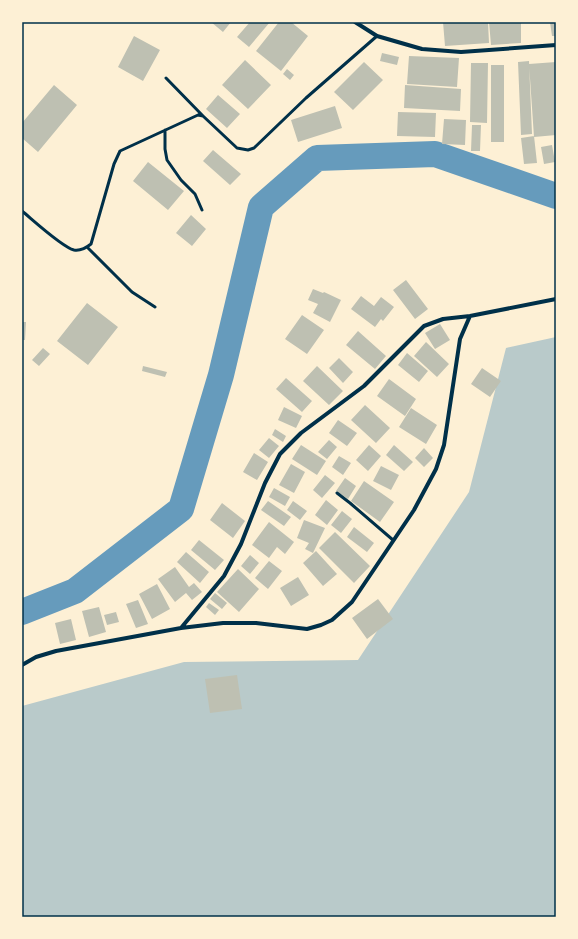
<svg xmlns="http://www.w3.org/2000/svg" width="578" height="939" font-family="Literata,serif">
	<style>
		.green { fill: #b9caca }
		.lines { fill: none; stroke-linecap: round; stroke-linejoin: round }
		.river { stroke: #669bbc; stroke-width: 26 }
		.building { fill: #bec0b2 }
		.service { stroke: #003049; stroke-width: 3 }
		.minor { stroke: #003049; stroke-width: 4 }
		.neatline { fill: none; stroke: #003049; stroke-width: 1.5 }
	</style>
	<rect width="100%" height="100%" fill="#fdf0d5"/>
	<path class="green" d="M556,337V917H22V706L184,662L358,660L469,492L506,348Z"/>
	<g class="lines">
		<path class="river" d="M22,612L75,591L181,509L221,375L261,207L317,158L435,154L556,196"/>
	</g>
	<path class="building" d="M211,22H231L223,32Z
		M250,22H270L249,47L237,37Z
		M279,22H291L308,36L281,71L256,51Z
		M443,22H488L489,43L445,46Z
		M489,22H521V43L491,45Z
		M550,22H556V36H552Z
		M134,36L160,50L143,81L118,67Z
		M382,53L399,57L397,65L380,61Z
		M409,56L459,58L457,87L407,84Z
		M245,60L271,85L248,109L222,85Z
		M529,61L532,134L521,135L518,62Z
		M364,62L383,80L353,110L334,92Z
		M556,62V135L534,137L529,64Z
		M471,63H488L487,123L470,122Z
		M491,65H504V142H491Z
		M287,69L294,75L290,80L283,74Z
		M54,85L77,105L38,152L22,138V123Z
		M405,85L461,89L460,111L404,108Z
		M218,95L240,114L227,128L206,109Z
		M335,106L342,128L298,142L291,120Z
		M398,112L436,113L435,137L397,136Z
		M444,119L466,120L465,145L442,144Z
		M472,125H481L480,151H471Z
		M534,136L537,163L524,164L521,138Z
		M552,145L555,162L544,164L541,147Z
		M213,150L241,174L230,185L203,161Z
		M148,162L184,191L168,210L133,181Z
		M191,215L206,229L192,246L176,233Z
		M406,280L428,309L415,319L393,290Z
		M313,289L323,293L324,292L341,300L330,322L313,313L318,304L308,300Z
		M361,296L374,306L381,297L394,307L383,321L381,319L375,327L351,309Z
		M87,303L118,327L88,365L57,341Z
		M302,315L324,330L307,354L285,339Z
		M22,322H26L25,340H22Z
		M440,324L450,340L435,349L425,333Z
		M358,331L386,356L375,369L346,345Z
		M426,342L449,364L437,377L414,356Z
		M43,348L50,354L39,366L32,360Z
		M407,353L428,371L419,382L398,365Z
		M339,358L353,372L343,383L329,368Z
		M143,366L167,372L165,377L142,371Z
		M317,366L343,391L329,405L303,381Z
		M482,368L501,381L490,397L471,384Z
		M286,378L312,401L302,412L276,389Z
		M389,379L416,399L405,416L377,396Z
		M365,405L390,428L376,443L351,420Z
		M284,407L302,416L296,428L278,420Z
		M411,408L437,425L426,444L399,427Z
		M338,420L357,433L347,446L329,433Z
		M275,429L286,436L283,442L272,435Z
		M269,438L279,446L269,458L259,450Z
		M329,440L337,447L327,459L318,452Z
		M301,445L326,461L317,475L292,459Z
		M369,445L381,456L368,471L356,460Z
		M394,445L413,462L404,471L386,455Z
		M424,448L433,458L424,467L415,458Z
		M254,453L268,462L257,480L243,472Z
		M339,456L351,463L343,475L332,467Z
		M291,464L305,472L294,493L279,485Z
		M381,466L399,475L391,490L373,481Z
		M325,475L335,483L322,498L313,490Z
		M345,478L356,486L348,499L336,491Z
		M364,481L394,502L380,522L351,501Z
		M274,488L290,497L285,506L269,497Z
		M326,500L338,510L327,525L315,515Z
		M268,501L291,517L284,526L261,510Z
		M293,501L307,511L300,520L287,510Z
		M222,503L245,521L233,538L210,520Z
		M342,511L352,519L341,533L331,525Z
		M304,520L325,528L313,553L305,549L309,543L297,538Z
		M269,522L294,542L285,554L277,547L269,558L252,545Z
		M354,527L374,543L367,552L347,537Z
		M335,532L370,566L354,583L319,548Z
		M199,540L224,560L215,570L191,550Z
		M316,551L337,574L323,586L303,563Z
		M186,552L209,572L200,583L177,562Z
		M250,555L259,563L250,574L241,566Z
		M269,561L282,571L268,589L255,578Z
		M175,567L189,587L194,583L202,592L192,600L186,593L175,602L158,579Z
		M238,569L259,589L239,612L217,592Z
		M298,577L309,595L291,606L280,588Z
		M157,584L170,609L152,619L139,594Z
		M215,593L227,603L222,609L210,599Z
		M378,599L393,619L367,639L352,618Z
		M138,600L148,624L136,628L126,604Z
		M209,603L219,610L215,615L206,607Z
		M99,607L106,632L89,637L82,611Z
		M116,612L119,622L107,625L104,615Z
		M71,619L76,640L60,644L55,623Z
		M237,675L242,709L210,713L205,679Z"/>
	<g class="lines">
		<path class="service" d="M166,78L203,116
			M165,130V149L167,160L181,180L195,194L202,210
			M22,211C33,220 62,247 74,250C80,251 86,248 91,244L114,164L120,151L198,115L203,116L237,148L248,150L254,148L306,98L377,36
			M88,248L132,292L155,307
			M337,493L350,503L393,540"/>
		<path class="minor" d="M355,22L377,36L422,49L461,52L556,45
			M181,628L224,576L241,544L265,483L280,454L301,433L364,386L424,326L443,319L470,316L556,299
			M22,665L36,657L56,651L181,628L223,623H256L307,629L321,625L332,620L352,602L414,510L436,469L444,445L460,339L470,316"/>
	</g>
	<rect width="578" height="939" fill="none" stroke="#fdf0d5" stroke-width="46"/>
	<rect x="23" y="23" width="532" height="893" class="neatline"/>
</svg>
